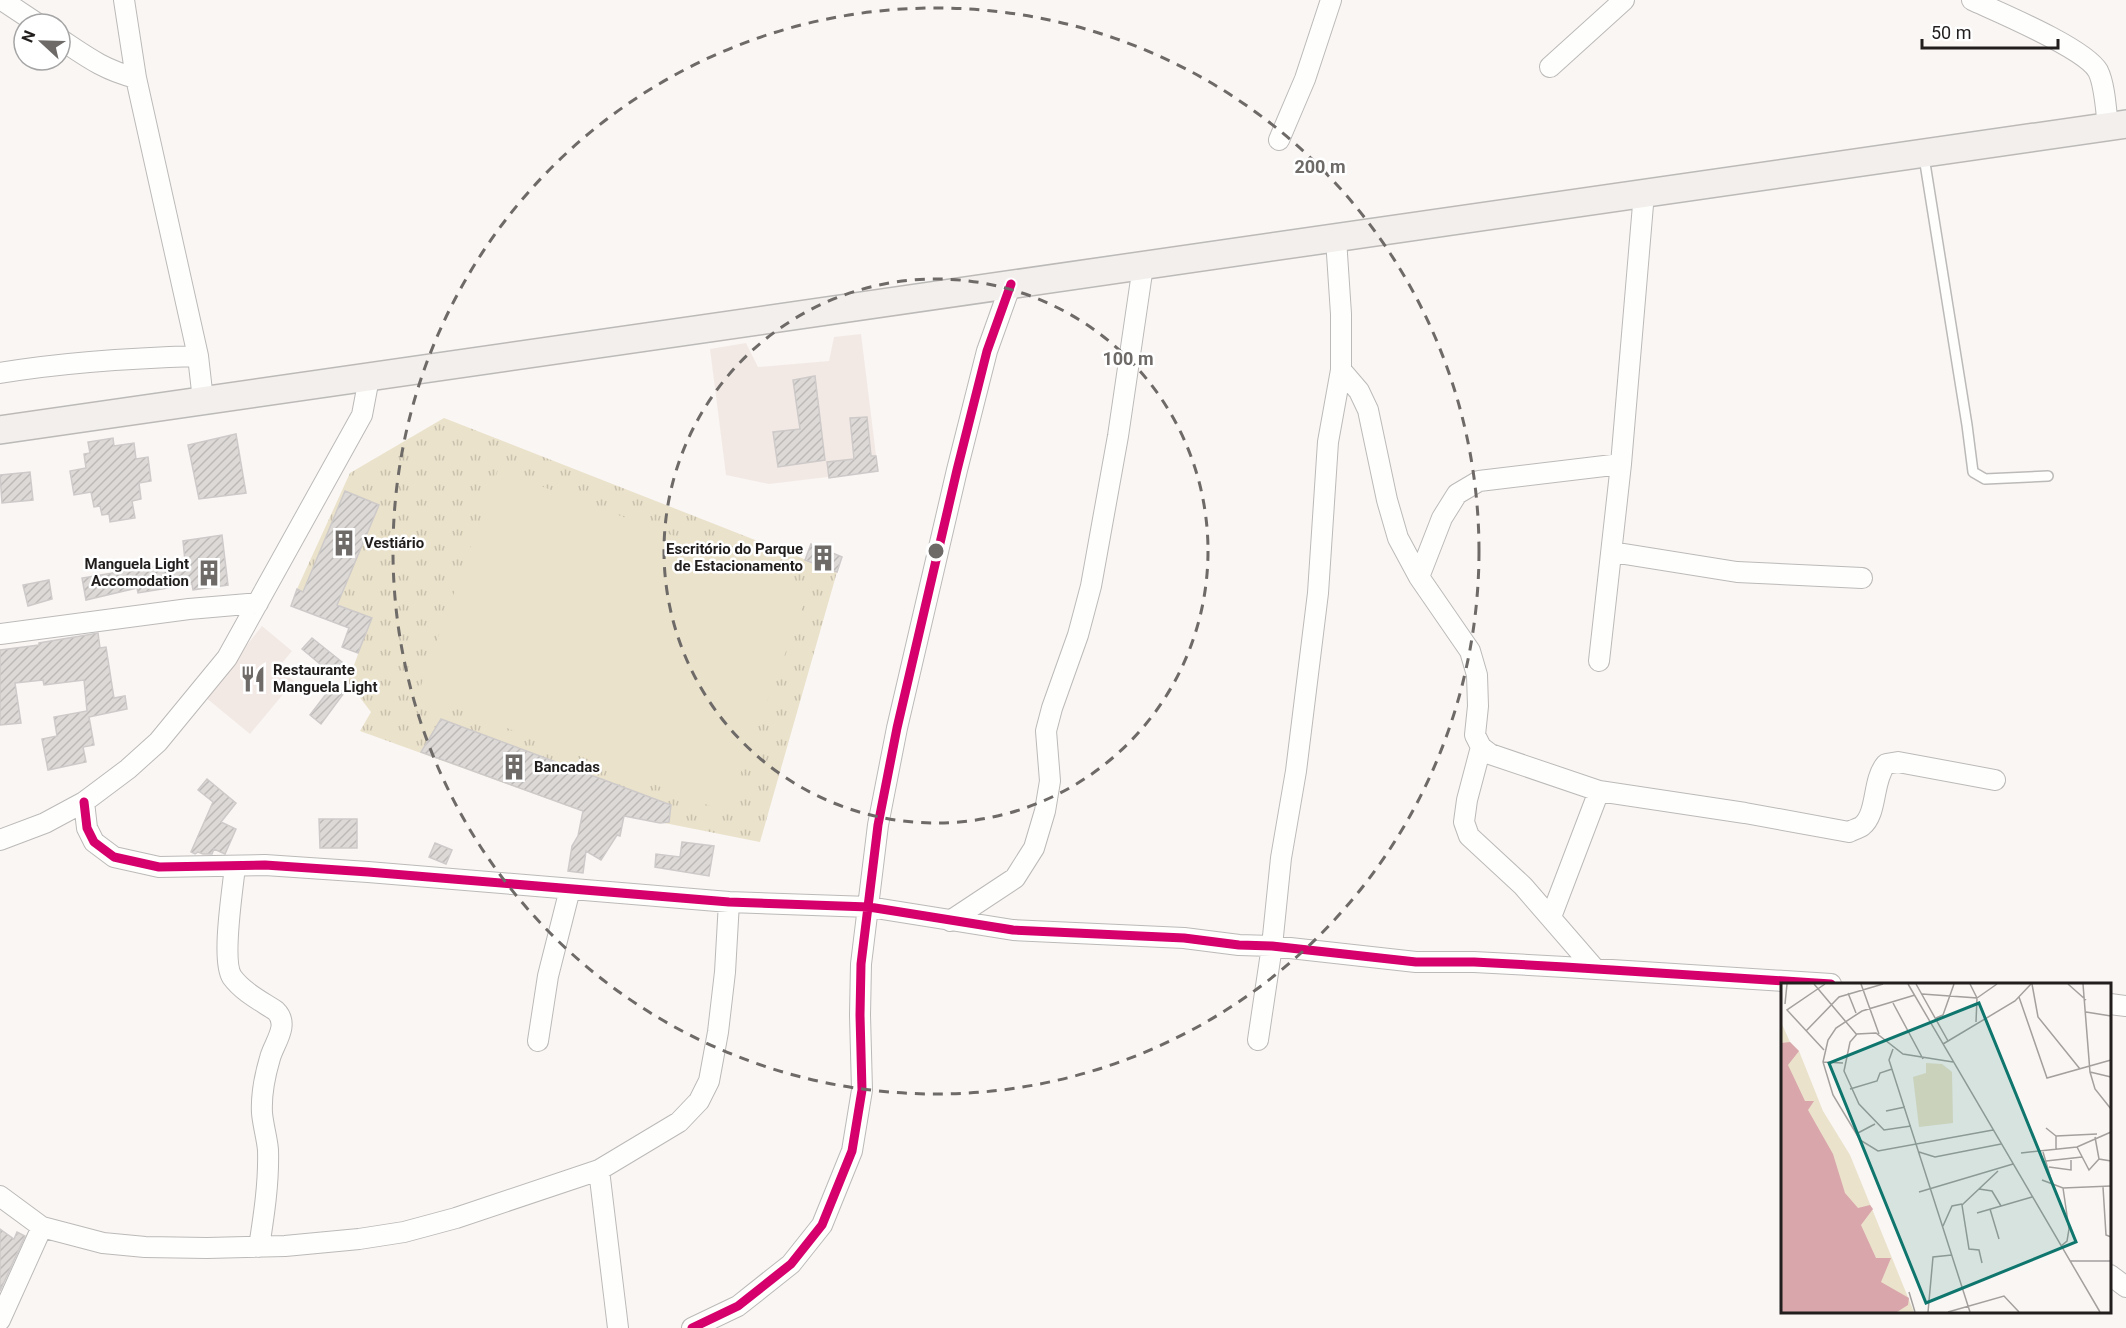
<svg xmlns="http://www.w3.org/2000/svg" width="2126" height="1328" font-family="Roboto,sans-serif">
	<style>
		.built { fill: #f3e9e4 }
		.grass { fill: url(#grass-tufts) }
		.pitch { fill: #ebe2cb }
		.building { fill: url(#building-hatch); stroke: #cdcac9; stroke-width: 1.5 }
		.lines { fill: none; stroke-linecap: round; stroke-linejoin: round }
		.lane-casing { stroke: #bcbab8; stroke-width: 12 }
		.street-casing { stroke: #bcbab8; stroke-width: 22 }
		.secondary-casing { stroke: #bcbab8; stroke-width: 30 }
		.lane { stroke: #fefefd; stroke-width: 9 }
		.street { stroke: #fefefd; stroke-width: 20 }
		.secondary { stroke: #f2efec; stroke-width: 27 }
		.cycleway-casing { stroke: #fff; stroke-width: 13 }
		.cycleway { stroke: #d6006c; stroke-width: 9 }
		.ring { fill: none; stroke: #6d6a68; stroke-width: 3; stroke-dasharray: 10 8 }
		.labels { text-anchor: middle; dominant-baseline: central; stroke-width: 5; stroke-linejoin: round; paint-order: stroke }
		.poi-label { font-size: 15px; font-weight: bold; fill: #211e1d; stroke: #fff; text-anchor: start }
		.inset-road { fill: none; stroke: #a3a09e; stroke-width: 1.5 }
		.view { fill: #0f766e; fill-opacity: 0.15; stroke: #0f766e; stroke-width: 3 }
		.inset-edge { fill: none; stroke: #211e1d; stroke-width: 3 }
		.centre { fill: #6d6a68; stroke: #fff; stroke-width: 3 }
		.ring-label { font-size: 18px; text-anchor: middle; font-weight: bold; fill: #6d6a68; stroke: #fff; stroke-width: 5; stroke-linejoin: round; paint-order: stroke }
	</style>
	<defs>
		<pattern id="grass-tufts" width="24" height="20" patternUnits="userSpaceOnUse" patternTransform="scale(1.5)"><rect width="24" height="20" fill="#ebe2cb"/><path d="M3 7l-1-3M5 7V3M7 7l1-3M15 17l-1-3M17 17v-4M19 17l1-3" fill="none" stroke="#c9c1ae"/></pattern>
		<pattern id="building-hatch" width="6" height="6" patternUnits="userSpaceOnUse" patternTransform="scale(1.5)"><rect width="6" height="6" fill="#dcd9d7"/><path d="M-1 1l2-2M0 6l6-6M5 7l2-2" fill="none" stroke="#bcbab8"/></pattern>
	</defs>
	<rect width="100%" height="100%" fill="#f9f6f4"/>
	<path class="built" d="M861,334L878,471L769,484L726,475L710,349L746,343L758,367L829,361L834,337Z
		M262,626L292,651L278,668L294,681L250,734L205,697Z"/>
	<path class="grass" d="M444,418L837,572L760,842L584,807L576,809L360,731L371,712L348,682L371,618L297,589L350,473Z"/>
	<path class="pitch" d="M498,470L810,587L726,812L418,694Z"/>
	<path class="building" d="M815,376L825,460L778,467L773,432L800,429L793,380Z
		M867,417L871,456H876L878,471L829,478L827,462L854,459L850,418Z
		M236,434L246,493L199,499L188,445Z
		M113,438L114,446L134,443L136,459L148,457L151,481L139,483L141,499L132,501L135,518L110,522L109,514L102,515L100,506L94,507L91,492L74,495L70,471L86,468L84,454L90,453L88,442Z
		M30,472L33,500L2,503L0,475Z
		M345,491L379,505L337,605L372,618L358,653L342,647L349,628L291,606L297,589L303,592Z
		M222,535L228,585L193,590L192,584L138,593L137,588L86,600L82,578L185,561L183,541Z
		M811,544L842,557L837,572L805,560Z
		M49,580L52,599L28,606L23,585Z
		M98,633L100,648L106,647L114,698L125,696L127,709L89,717L94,745L83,747L86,762L48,770L42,739L57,736L54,717L87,711L84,680L44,685L43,680L15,683L21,723L0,725V650L39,645V643Z
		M312,638L342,662L332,674L302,649Z
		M333,685L344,693L321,724L310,715Z
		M441,719L671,805L669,822L660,823L624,816L620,836L617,835L601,860L586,851L583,873L568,871L572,846L578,836L583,811L421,752Z
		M207,779L236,803L221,822L236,829L225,854L214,849L212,854H203L198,852L195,854L191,852L213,802L198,790Z
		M319,819H357V848H320Z
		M682,842L714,846L709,876L655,867L656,854L680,857Z
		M435,843L452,850L446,864L429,857Z
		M0,1229L14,1239L17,1232L25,1236L0,1291Z"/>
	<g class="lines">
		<g class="lane-casing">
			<path id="lane" d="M1924,157L1967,425L1973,472L1985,479L2048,476"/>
		</g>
		<g class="street-casing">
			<path id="street" d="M2,0L38,24
				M124,0L136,78L198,356L203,400
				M1972,0C1998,12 2085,48 2098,71C2105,85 2106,111 2108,127
				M60,39C87,57 104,70 136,78
				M1550,67L1624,0
				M1279,140L1305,79L1331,0
				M1341,370L1359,391L1368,410L1387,500L1398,538L1419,577L1470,651L1477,675L1478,706L1475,735L1481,747L1490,754L1599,791L1745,813L1849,832C1853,830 1859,828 1862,826C1878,813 1872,780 1886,764L1898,762L1995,780
				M0,373C65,362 132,358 198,356
				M1612,552L1737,572L1862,578
				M1419,577L1442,518L1457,494L1479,481L1621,464
				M0,634L189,609L258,603
				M1599,661L1621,464L1644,193
				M1481,747L1467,800L1464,822L1469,836L1523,886L1595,969
				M84,802L87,828L94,842L114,857L159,867L265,865L368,872L729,902L869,907L1013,930L1184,938L1239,945L1272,946L1416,962H1474L1565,967L1831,984
				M0,840L45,823L84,802L128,769L158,742L227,658L362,415L369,378
				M235,866C233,888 221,960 232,977C243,992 261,1001 276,1011C290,1025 274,1043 270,1058C265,1075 261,1095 262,1113C263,1125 267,1138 268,1150C269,1182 264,1215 259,1247
				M1551,917L1599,791
				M950,921L1015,878L1034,848L1045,811L1050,781L1046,731L1052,708L1078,635L1091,586L1118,436L1143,266
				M2110,1004L2126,1006
				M1258,1040L1272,946L1281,858L1296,771L1318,593L1328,442L1341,370V314L1336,239
				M538,1041L548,976L570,889
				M599,1170L618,1328
				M0,1196L42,1227L103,1243L145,1247L207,1248L285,1246L359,1239L404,1232L456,1218L599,1170L679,1122L699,1101L709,1081L718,1032L725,972L729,902
				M2110,1275L2126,1287
				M0,1320L42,1227
				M692,1328L738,1306L791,1264L822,1225L852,1151L862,1090L860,1015L861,964L878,825L897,728L957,470L987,351L1011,284"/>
		</g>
		<g class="secondary-casing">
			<path id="secondary" d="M0,430L2126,124"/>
		</g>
		<use href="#lane" class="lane"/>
		<use href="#street" class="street"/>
		<use href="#secondary" class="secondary"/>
		<g class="cycleway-casing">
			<path id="cycleway" d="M84,802L87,828L94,842L114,857L159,867L265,865L368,872L729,902L869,907L1013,930L1184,938L1239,945L1272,946L1416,962H1474L1565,967L1831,984
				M692,1328L738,1306L791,1264L822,1225L852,1151L862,1090L860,1015L861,964L878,825L897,728L957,470L987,351L1011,284"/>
		</g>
		<use href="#cycleway" class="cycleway"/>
	</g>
	<g class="ring">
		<circle cx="936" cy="551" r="272"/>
		<circle cx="936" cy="551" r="543"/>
	</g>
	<defs>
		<g id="building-bare" transform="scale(2.07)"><path d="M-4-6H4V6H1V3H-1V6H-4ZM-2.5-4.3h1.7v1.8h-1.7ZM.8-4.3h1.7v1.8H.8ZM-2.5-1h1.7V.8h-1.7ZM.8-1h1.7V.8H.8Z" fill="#6d6a68" stroke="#fff" stroke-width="2.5" paint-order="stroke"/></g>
		<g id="restaurant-bare" transform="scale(2.07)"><path d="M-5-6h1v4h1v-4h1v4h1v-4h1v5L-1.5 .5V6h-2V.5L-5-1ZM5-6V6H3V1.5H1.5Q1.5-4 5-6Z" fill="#6d6a68" stroke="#fff" stroke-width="2.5" paint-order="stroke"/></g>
	</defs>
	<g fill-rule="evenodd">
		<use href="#building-bare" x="344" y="543"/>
		<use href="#building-bare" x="823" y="558"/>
		<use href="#building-bare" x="209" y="573"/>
		<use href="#restaurant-bare" x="253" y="679"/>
		<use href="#building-bare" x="514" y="767"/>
	</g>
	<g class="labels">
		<g class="poi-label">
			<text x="364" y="543">Vestiário</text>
			<text x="803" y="549" text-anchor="end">Escritório do Parque<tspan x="803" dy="17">de Estacionamento</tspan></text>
			<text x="189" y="564" text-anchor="end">Manguela Light<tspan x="189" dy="17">Accomodation</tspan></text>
			<text x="273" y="670">Restaurante<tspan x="273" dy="17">Manguela Light</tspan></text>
			<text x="534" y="767">Bancadas</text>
		</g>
	</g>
	<g transform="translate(1781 983)">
		<rect width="330" height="330" fill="#f9f6f4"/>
		<path d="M145,80L161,81L171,89L172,140L138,144L132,94L145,90Z" fill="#ebe2cb"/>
		<path d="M0,39L9,59L18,68L42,128L69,172L133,329H0Z" fill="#ebe2cb"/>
		<path d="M168,97L169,138L140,139L139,98Z" fill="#ebe2cb"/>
		<path d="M9,59L18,68L7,82L24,118H33L27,127L52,171L64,210L77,225L89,222L92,226L80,242L95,275H110L100,299L128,315L127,322L116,329H0V60Z" fill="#d9a6ac"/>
		<path class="inset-road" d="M33,1L76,52M80,1L98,51M127,1L319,329M135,1L167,58M189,1L196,15L216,1M251,1L257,34L299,86M287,1L305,17M302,1L309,89L314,106L330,126M67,10L75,30M141,11L196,15L195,39M134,12L81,28L55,45L47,57L42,79L52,112L79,157L97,168L212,147M238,14L266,95L330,77M112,20L142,76M4,21L6,1M305,29L330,33M155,35L162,32L173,1M25,48L58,14L102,1M162,61L234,18L250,1M112,66L108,77L189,329M43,67L6,27L44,1M42,79L62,80M309,89L330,94M69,106L96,98L99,90L111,86M105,128L124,124M130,143L103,147L78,121L63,88L69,59L76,51L95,50L122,71L172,79M265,145L275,153V167M75,151L94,141M275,153L316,151M314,154L318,176L330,178M296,164L308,187L318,176M138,169L154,174L220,161M262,169L272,203M240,170L296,164L330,149M265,178L301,174M268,184L290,187V177M261,197L282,205L330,203M322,204L325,252L330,254M198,206L211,208L220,223M138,209L232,181M209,226L218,256M196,230L251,214M162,243L171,223L181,221M280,263L286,258L288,246L282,205M289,278H330M201,280L198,267L188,266L181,222L217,188M128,309L134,329M147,329L152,274L171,272M167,329L223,313L238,329"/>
		<path class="view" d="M198,20L295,259L145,320L48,80Z"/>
		<rect width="330" height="330" class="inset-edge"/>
	</g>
	<circle cx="936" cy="551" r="9" class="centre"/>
	<g class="ring-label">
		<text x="1320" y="173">200 m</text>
		<text x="1128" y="365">100 m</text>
	</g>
	<g transform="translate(42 42) rotate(292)"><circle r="28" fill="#ffffff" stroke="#a6a5a5" stroke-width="1.5"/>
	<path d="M0-4.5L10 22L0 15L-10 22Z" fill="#6d6a68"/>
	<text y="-9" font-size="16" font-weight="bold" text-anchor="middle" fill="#211e1d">N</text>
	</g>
	<path d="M1922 39v9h136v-9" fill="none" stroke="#211e1d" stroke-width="3"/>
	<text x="1931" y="39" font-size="18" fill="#211e1d" stroke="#ffffff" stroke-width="4.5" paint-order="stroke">50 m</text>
</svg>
